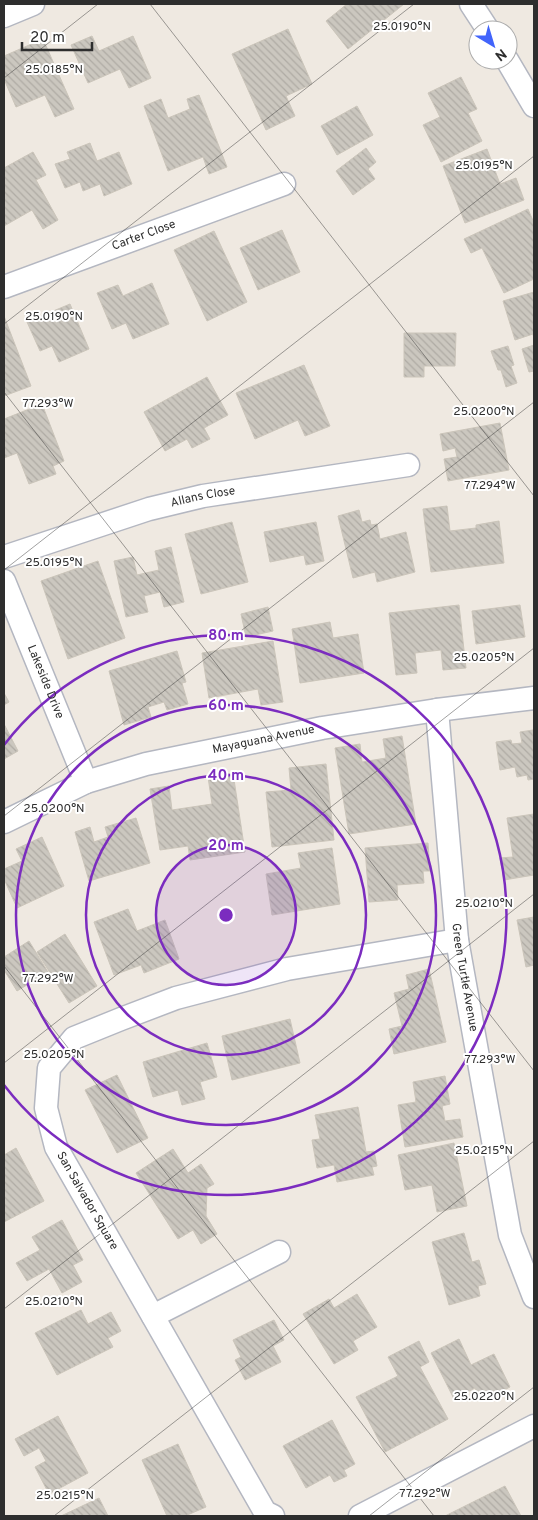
<svg xmlns="http://www.w3.org/2000/svg" width="538" height="1520" font-family="Overpass,sans-serif">
	<style>
		.building { fill: url(#building-back-hatch); stroke: #cbc5ba }
		.lines { fill: none; stroke-linecap: round; stroke-linejoin: round }
		.minor-casing { stroke: #b4b7c1; stroke-width: 25 }
		.minor { stroke: #fff; stroke-width: 22 }
		.ticks { fill: none; stroke: #2e2e2e; stroke-width: 1; stroke-opacity: 0.45 }
		.ring { fill: none; stroke: #7b2cbf; stroke-width: 2.5 }
		.labels { text-anchor: middle; dominant-baseline: central; stroke-width: 4; stroke-linejoin: round; paint-order: stroke }
		.street-label { font-size: 12px; fill: #2e2e2e; stroke: #fff }
		.ticks-label { font-size: 12px; text-anchor: middle; fill: #2e2e2e; stroke: #fff; stroke-width: 4; stroke-linejoin: round; paint-order: stroke }
		.centre { fill: #7b2cbf; stroke: #fff; stroke-width: 2.5 }
		.ring-label { font-size: 15px; text-anchor: middle; font-weight: bold; fill: #7b2cbf; stroke: #fff; stroke-width: 4; stroke-linejoin: round; paint-order: stroke }
	</style>
	<defs>
		<pattern id="building-back-hatch" width="6" height="6" patternUnits="userSpaceOnUse" patternTransform="scale(1.25)"><rect width="6" height="6" fill="#cbc7bf"/><path d="M-1 5l2 2M0 0l6 6M5-1l2 2" fill="none" stroke="#afaba4"/></pattern>
	</defs>
	<rect width="100%" height="100%" fill="#efe9e1"/>
	<path class="building" d="M347,4H404L348,49L326,21Z
		M288,29L312,84L286,96L295,116L266,130L232,54Z
		M92,36L99,51L133,36L151,78L129,88L120,69L88,83L71,45Z
		M43,39L74,109L55,117L45,95L16,107L4,79V56Z
		M461,77L477,109L468,113L482,141L441,162L423,125L440,117L428,93Z
		M199,95L227,167L209,174L203,157L168,171L144,106L161,99L168,118L190,109L187,99Z
		M357,106L373,135L337,155L321,126Z
		M90,143L97,161L119,152L132,184L104,196L100,184L83,191L80,182L65,188L55,164L70,159L67,152Z
		M366,148L376,162L368,169L375,179L353,195L336,171Z
		M487,149L500,184L516,178L524,200L465,223L443,166Z
		M33,152L46,175L36,180L58,220L43,229L32,210L4,226V168Z
		M528,209L534,223V279L504,293L482,248L471,253L464,239Z
		M282,230L300,272L258,290L240,248Z
		M214,231L247,302L207,321L174,250Z
		M152,283L169,324L133,339L126,323L112,329L97,293L118,285L123,296Z
		M534,292V339L533,334L515,340L503,301Z
		M70,304L89,349L59,362L52,346L40,351L27,322Z
		M4,316L31,386L4,396Z
		M404,333H456L455,366H424V377H404Z
		M534,345V371L529,372L522,349Z
		M508,346L514,365L511,366L517,383L506,387L501,370H498L491,351Z
		M304,365L330,426L305,436L298,420L255,439L236,393Z
		M207,377L228,415L204,428L210,439L192,448L187,439L165,451L144,412Z
		M42,404L64,461L53,466L56,474L29,484L17,453L4,458V419Z
		M500,423L509,470L448,481L444,459L457,457L455,448L443,451L440,434Z
		M447,506L450,531L476,528V525L499,521L504,563L431,572L423,509Z
		M359,510L362,522L370,520L371,525L377,524L380,539L406,532L415,572L377,582L375,572L353,578L338,516Z
		M232,522L248,582L201,594L185,534Z
		M316,522L324,561L306,565L304,555L270,562L264,532Z
		M171,547L184,602L164,607L160,592L144,596L148,612L126,617L114,561L133,557L137,575L159,570L155,551Z
		M98,561L125,638L68,659L41,581Z
		M459,605L466,668L443,670L441,650L415,653L417,673L396,675L389,613Z
		M520,605L525,637L476,644L472,611Z
		M268,607L273,631L246,637L241,614Z
		M330,622L333,638L358,634L364,673L300,683L292,629Z
		M273,641L283,702L261,705L258,689L209,698L202,653Z
		M177,651L186,682L182,683L188,704L167,710L164,702L148,707L151,717L124,725L109,671Z
		M4,693L9,702L4,705Z
		M4,724L18,751L4,759Z
		M533,730L534,779L528,780L527,775L517,777L515,767L500,770L496,742L511,740L512,744L522,743L520,732Z
		M402,736L416,824L349,834L335,748L360,744L362,762L386,758L383,739Z
		M326,764L334,840L272,847L266,792L291,790L289,768Z
		M233,773L245,852L190,860L188,846L160,850L150,789L169,786L172,810L212,804L208,777Z
		M534,814V875L504,880L500,858L513,857L507,818Z
		M136,818L150,863L89,881L75,832L90,827L94,842L108,837L105,827Z
		M42,837L64,886L17,908L4,879V869L22,861L16,849Z
		M428,843L430,871H423L424,883L397,885L398,900L369,902L365,848Z
		M332,848L340,904L272,915L266,874L301,868L298,853Z
		M128,909L137,931L165,920L179,959L144,973L141,965L114,975L94,922Z
		M534,917V965L526,967L517,920Z
		M65,934L97,986L69,1003L37,952Z
		M29,941L48,972L17,991L4,970V957Z
		M429,969L446,1042L394,1054L389,1029L402,1026L394,993L409,989L406,975Z
		M290,1019L300,1063L232,1080L222,1036Z
		M207,1043L217,1077L200,1082L205,1099L182,1105L178,1090L153,1097L143,1062Z
		M117,1075L148,1138L117,1153L85,1090Z
		M445,1076L450,1104L442,1106L445,1121L460,1119L463,1137L405,1147L398,1105L416,1102L413,1082Z
		M358,1107L366,1152L374,1151L377,1166L372,1167L374,1175L337,1182L334,1165L317,1168L312,1140L320,1139L315,1115Z
		M454,1143L467,1206L437,1212L432,1185L405,1190L398,1155Z
		M16,1148L44,1201L4,1222V1155Z
		M173,1149L188,1173L201,1164L214,1184L207,1188L206,1216L217,1234L201,1244L193,1230L178,1239L136,1173Z
		M62,1220L83,1260L73,1265L82,1282L62,1293L49,1269L27,1281L16,1263L40,1250L32,1237Z
		M464,1233L472,1262L479,1260L486,1284L478,1286L480,1296L449,1305L432,1242Z
		M357,1294L377,1327L353,1341L358,1350L334,1364L303,1314L329,1299L334,1308Z
		M81,1310L88,1324L111,1312L121,1331L108,1338L113,1347L57,1375L35,1333Z
		M274,1320L284,1340L273,1346L281,1362L245,1380L235,1360L241,1357L233,1340Z
		M459,1339L471,1365L494,1354L510,1387L482,1401L475,1388L454,1399L431,1353Z
		M419,1341L429,1362L420,1367L448,1419L385,1452L356,1397L398,1376L388,1357Z
		M58,1416L88,1473L49,1494L35,1467L46,1461L39,1448L24,1456L15,1439Z
		M332,1420L355,1464L344,1470L347,1476L334,1482L330,1475L306,1488L283,1446Z
		M178,1444L206,1507L185,1516H167L142,1460Z
		M505,1486L521,1516H445Z
		M99,1498L108,1516H61Z"/>
	<g class="lines">
		<g class="minor-casing">
			<g id="minor">
				<path d="M471,4L488,30"/>
				<path d="M4,16L33,4"/>
				<path d="M507,60L534,106"/>
				<path id="s1" d="M4,287L284,184"/>
				<path id="s2" d="M4,557L149,509L203,496L408,465"/>
				<path id="s3" d="M4,581L86,782"/>
				<path id="s4" d="M437,710L457,940L510,1235L534,1297"/>
				<path id="s5" d="M4,822L86,782L146,764L322,728L437,710L534,698"/>
				<path d="M153,1316L279,1252"/>
				<path d="M273,1516L265,1512L56,1147L46,1108L49,1068L74,1038L121,1019L176,998L287,969L457,940"/>
				<path d="M360,1516L534,1426"/>
			</g>
		</g>
		<use href="#minor" class="minor"/>
	</g>
	<path class="ticks" d="M150,4L534,496M4,78L98,4M4,324L414,4M4,392L534,1071M4,570L534,156M4,816L534,402M4,966L434,1516M4,1063L534,648M4,1309L534,894M54,1516L534,1141M369,1516L534,1387"/>
	<circle cx="226" cy="915" r="70" fill="#7b2cbf" fill-opacity=".12"/>
	<g class="ring">
		<circle cx="226" cy="915" r="70"/>
		<circle cx="226" cy="915" r="140"/>
		<circle cx="226" cy="915" r="210"/>
		<path d="M4 745A280 280 0 1 1 4 1085"/>
	</g>
	<g class="labels">
		<g class="street-label">
			<text stroke="none"><textPath href="#s1" startOffset="149">Carter Close</textPath></text>
			<text stroke="none"><textPath href="#s2" startOffset="208">Allans Close</textPath></text>
			<text stroke="none"><textPath href="#s3" startOffset="109">Lakeside Drive</textPath></text>
			<text stroke="none"><textPath href="#s5" startOffset="274">Mayaguana Avenue</textPath></text>
			<text stroke="none"><textPath href="#s4" startOffset="269">Green Turtle Avenue</textPath></text>
			<text transform="translate(87 1201) rotate(60)">San Salvador Square</text>
		</g>
	</g>
	<g class="ticks-label">
		<text x="402" y="30">25.0190°N</text>
		<text x="54" y="73">25.0185°N</text>
		<text x="484" y="169">25.0195°N</text>
		<text x="54" y="320">25.0190°N</text>
		<text x="48" y="407">77.293°W</text>
		<text x="484" y="415">25.0200°N</text>
		<text x="490" y="489">77.294°W</text>
		<text x="54" y="566">25.0195°N</text>
		<text x="484" y="661">25.0205°N</text>
		<text x="54" y="812">25.0200°N</text>
		<text x="484" y="907">25.0210°N</text>
		<text x="48" y="982">77.292°W</text>
		<text x="54" y="1058">25.0205°N</text>
		<text x="490" y="1063">77.293°W</text>
		<text x="484" y="1154">25.0215°N</text>
		<text x="54" y="1305">25.0210°N</text>
		<text x="484" y="1400">25.0220°N</text>
		<text x="425" y="1497">77.292°W</text>
		<text x="65" y="1499">25.0215°N</text>
	</g>
	<circle cx="226" cy="915" r="8" class="centre"/>
	<g class="ring-label">
		<text x="226" y="640">80 m</text>
		<text x="226" y="710">60 m</text>
		<text x="226" y="780">40 m</text>
		<text x="226" y="850">20 m</text>
	</g>
	<rect width="538" height="1520" fill="none" stroke="#2e2e2e" stroke-width="10"/>
	<g transform="translate(493 45) rotate(142)"><circle r="24" fill="#ffffff" stroke="#ababab"/>
	<path d="M0-4L9 19L0 12L-9 19Z" fill="#4264fb"/>
	<text y="-8" font-size="14" font-weight="bold" text-anchor="middle" fill="#2e2e2e">N</text>
	</g>
	<path d="M22 42v8h70v-8" fill="none" stroke="#2e2e2e" stroke-width="2.5"/>
	<text x="30" y="42" font-size="15" fill="#2e2e2e" stroke="#ffffff" stroke-width="4" paint-order="stroke">20 m</text>
</svg>
